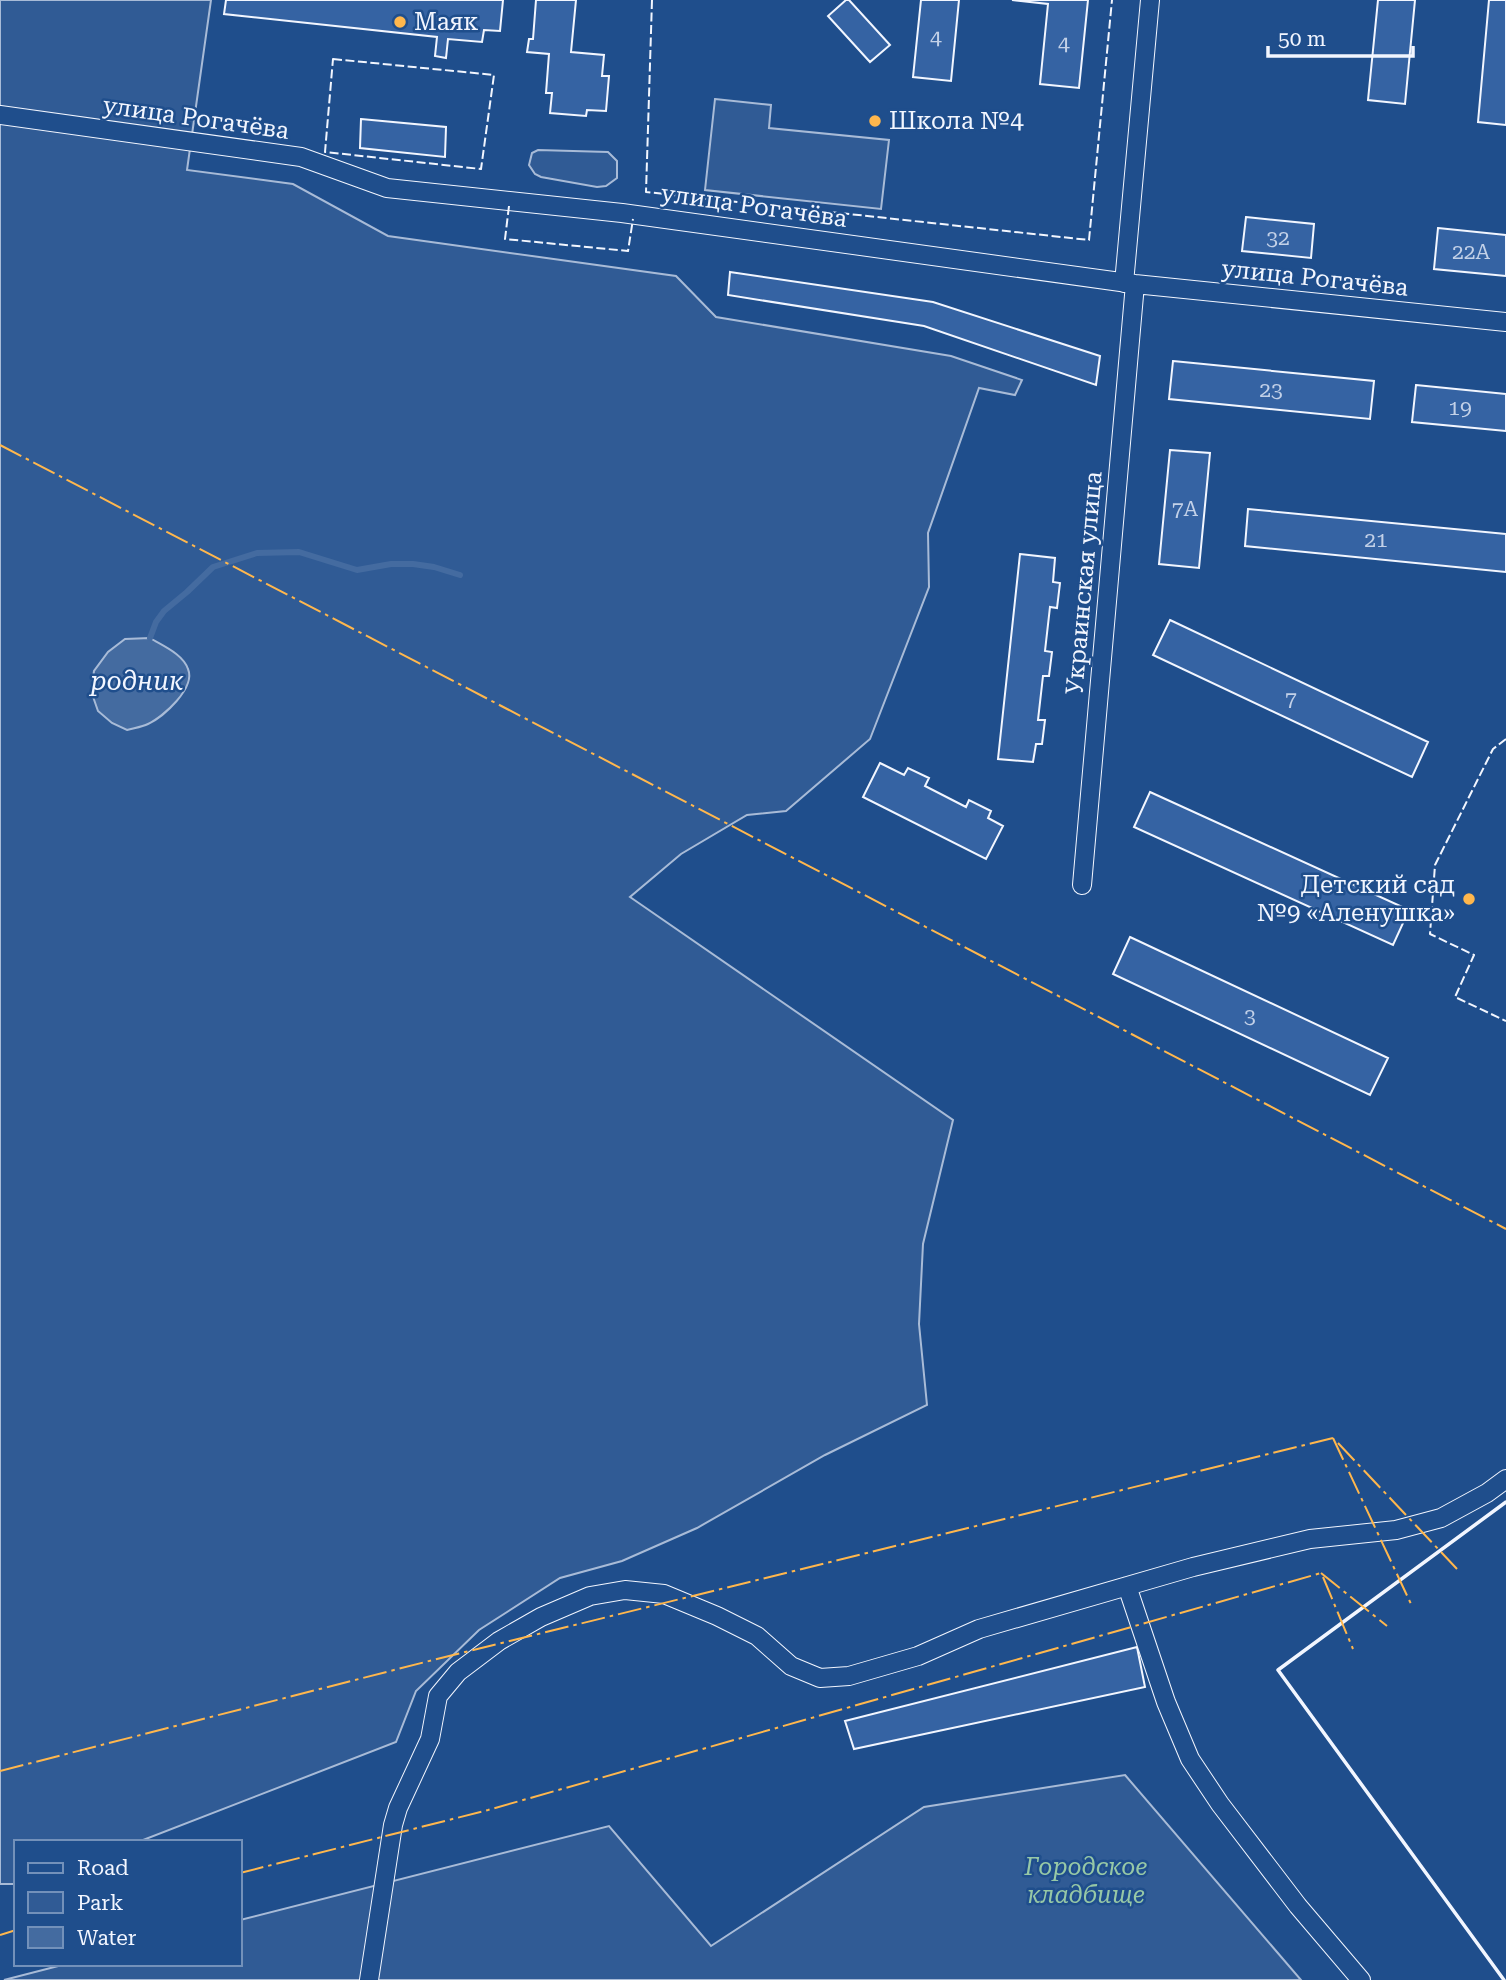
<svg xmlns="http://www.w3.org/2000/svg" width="1506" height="1980" font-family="'Roboto Serif',serif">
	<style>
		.green { fill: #305b95; stroke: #a8bbd7; stroke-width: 2 }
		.water { fill: #446ba0; stroke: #a8bbd7; stroke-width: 2 }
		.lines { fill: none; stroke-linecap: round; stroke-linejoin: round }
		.stream { stroke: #446ba0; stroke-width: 6 }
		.building { fill: #3563a3; stroke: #f2f6ff; stroke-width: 2 }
		.minor-casing { stroke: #f2f6ff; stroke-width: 20 }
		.minor { stroke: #1f4e8c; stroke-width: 18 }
		.fence { stroke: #f2f6ff; stroke-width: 2; stroke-dasharray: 9 3.5; stroke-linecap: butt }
		.wall { stroke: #f2f6ff; stroke-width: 3.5 }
		.power { stroke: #ffb74d; stroke-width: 2; stroke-dasharray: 24 5 3.5 5; stroke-linecap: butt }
		.poi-dot { fill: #ffb74d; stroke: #1f4e8c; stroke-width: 2.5 }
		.labels { text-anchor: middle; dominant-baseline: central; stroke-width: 5; stroke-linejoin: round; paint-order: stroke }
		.number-label { font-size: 21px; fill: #c3d1e8 }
		.poi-label { font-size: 24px; fill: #f2f6ff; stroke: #1f4e8c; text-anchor: start }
		.street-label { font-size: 24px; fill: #f2f6ff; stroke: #1f4e8c }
		.park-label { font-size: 24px; font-style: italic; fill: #97c8a6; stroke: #1f4e8c }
		.water-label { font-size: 26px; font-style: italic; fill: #f2f6ff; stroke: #1f4e8c }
	</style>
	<rect width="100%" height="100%" fill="#1f4e8c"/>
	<path class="green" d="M0,0H211L187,170L293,184L388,236L676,276L716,317L951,356L1022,380L1015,395L979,388L928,533L929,587L870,739L786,811L747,815L681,854L630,897L953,1120L923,1244L919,1324L927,1405L825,1455L697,1528L622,1561L560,1578L479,1630L416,1691L396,1742L138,1842H16V1884H0Z
		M715,99L771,105L769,128L889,140L881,209L705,190Z
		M538,150L608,152L617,161V178L606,186L597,187L541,177L535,174L529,165L532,153Z
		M1125,1775L1301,1980H4L66,1964H240V1920L609,1826L711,1946L924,1807Z"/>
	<path class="water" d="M150,638C163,646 183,654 188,669C196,688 163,717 148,724C142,727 134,728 127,730L112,723L98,711L91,691L94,671L108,652L125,639Z"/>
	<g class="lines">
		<path class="stream" d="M150,638L156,622L164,611L187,592L213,567L257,553L299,552L357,570L391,564H413L434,567L460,575"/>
	</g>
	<path class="building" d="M226,0H503L500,31L484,30L482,42L448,39L446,58L435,56L437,37L224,14Z
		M536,0H576L571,52L604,55L602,76H609L606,111L587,110L586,116L550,113L552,93H546L549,54L527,52L529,39H533Z
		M846,0H849L890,45L870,62L828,16Z
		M921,0H959L951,81L913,77Z
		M1012,0H1088L1079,88L1040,84L1048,4Z
		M1378,0H1415L1405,104L1368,100Z
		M1489,0H1506V125L1478,122Z
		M361,119L446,127L445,157L360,148Z
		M1246,217L1314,224L1311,258L1242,251Z
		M1438,228L1506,235V276L1434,269Z
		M730,272L933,302L1100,356L1096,385L924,326L728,295Z
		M1173,361L1374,381L1370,419L1169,399Z
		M1416,385L1506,394V431L1412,422Z
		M1170,450L1210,453L1199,568L1159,564Z
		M1248,509L1506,534V572L1245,546Z
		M1020,554L1055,558L1053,582L1060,583L1057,608L1050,607L1045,651L1052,652L1049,676H1043L1038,720H1045L1042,744H1036L1033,762L998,759Z
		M1170,620L1428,742L1412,777L1153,655Z
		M880,763L904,775L908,768L929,778L925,786L966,807L969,800L991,811L988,818L1003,826L986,859L863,797Z
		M1150,792L1409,910L1393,945L1134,827Z
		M1130,937L1388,1058L1370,1095L1113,974Z
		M1137,1647L1145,1687L854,1749L845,1721Z"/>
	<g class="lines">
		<g class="minor-casing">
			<path id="minor" d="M0,115L301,157L387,188L622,213L1135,284L1506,322
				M1124,283L1150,0
				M1082,885L1135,284
				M1127,1586L1166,1702L1190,1759L1220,1804L1298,1906L1361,1980
				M369,1980L393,1825L398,1808L430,1739L438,1696L458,1672L499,1641L541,1617L590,1596L625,1590L664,1594L717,1616L757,1636L791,1666L820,1678L849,1676L918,1656L979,1629L1193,1567L1310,1539L1396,1530L1441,1518L1487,1493L1506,1479"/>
		</g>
		<use href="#minor" class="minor"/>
		<path class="fence" d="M652,0L646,192L1089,240L1112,0
			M333,59L494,75L481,169L325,152Z
			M509,206L505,239L628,251L633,219
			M1506,739L1493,749L1435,865L1430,934L1474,955L1455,997L1506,1021"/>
		<path class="wall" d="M1504,1980L1278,1670L1506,1502"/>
		<path class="power" d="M0,445L1506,1229
			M1333,1438L1411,1604
			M1338,1443L1457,1569
			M1321,1573L1387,1626
			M1323,1577L1353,1649
			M0,1771L437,1659L1333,1438
			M240,1873L488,1810L1321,1573
			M0,1935L16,1930"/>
	</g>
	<g class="poi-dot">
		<circle cx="400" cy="22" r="7"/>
		<circle cx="875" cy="121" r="7"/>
		<circle cx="1469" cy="899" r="7"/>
	</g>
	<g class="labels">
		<g class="number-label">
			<text x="936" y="38">4</text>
			<text x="1064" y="44">4</text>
			<text x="1278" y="238">32</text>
			<text x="1471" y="252">22А</text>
			<text x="1271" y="390">23</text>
			<text x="1460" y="408">19</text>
			<text x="1185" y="509">7А</text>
			<text x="1376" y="540">21</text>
			<text x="1291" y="699">7</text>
			<text x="1250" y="1016">3</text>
		</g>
		<g class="poi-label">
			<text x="414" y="22">Маяк</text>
			<text x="889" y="121">Школа №4</text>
			<text x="1455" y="885" text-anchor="end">Детский сад<tspan x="1455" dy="28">№9 «Аленушка»</tspan></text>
		</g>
		<g class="street-label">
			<text transform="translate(196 118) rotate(8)">улица Рогачёва</text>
			<text transform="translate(754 206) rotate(8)">улица Рогачёва</text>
			<text transform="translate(1315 278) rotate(6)">улица Рогачёва</text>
			<text transform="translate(1084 583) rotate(-85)">Украинская улица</text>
		</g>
		<g class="park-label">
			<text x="1086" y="1867">Городское<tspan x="1086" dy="28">кладбище</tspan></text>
		</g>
		<g class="water-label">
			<text x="137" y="681">родник</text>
		</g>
	</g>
	<rect x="14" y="1840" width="228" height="126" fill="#1f4e8c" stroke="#7391ba" stroke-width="2"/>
	<rect x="28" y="1863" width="35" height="10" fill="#1f4e8c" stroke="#7391ba" stroke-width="2"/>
	<text x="77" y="1875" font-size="21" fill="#f2f6ff">Road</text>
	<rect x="28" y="1892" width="35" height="21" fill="#305b95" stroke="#7391ba" stroke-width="2"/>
	<text x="77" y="1910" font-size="21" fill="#f2f6ff">Park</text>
	<rect x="28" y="1927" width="35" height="21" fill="#446ba0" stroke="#7391ba" stroke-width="2"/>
	<text x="77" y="1945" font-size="21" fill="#f2f6ff">Water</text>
	<path d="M1268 46v10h145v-10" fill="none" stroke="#f2f6ff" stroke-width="3.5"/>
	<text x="1278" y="46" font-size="21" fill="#f2f6ff" stroke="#1f4e8c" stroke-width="5" paint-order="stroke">50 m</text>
</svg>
